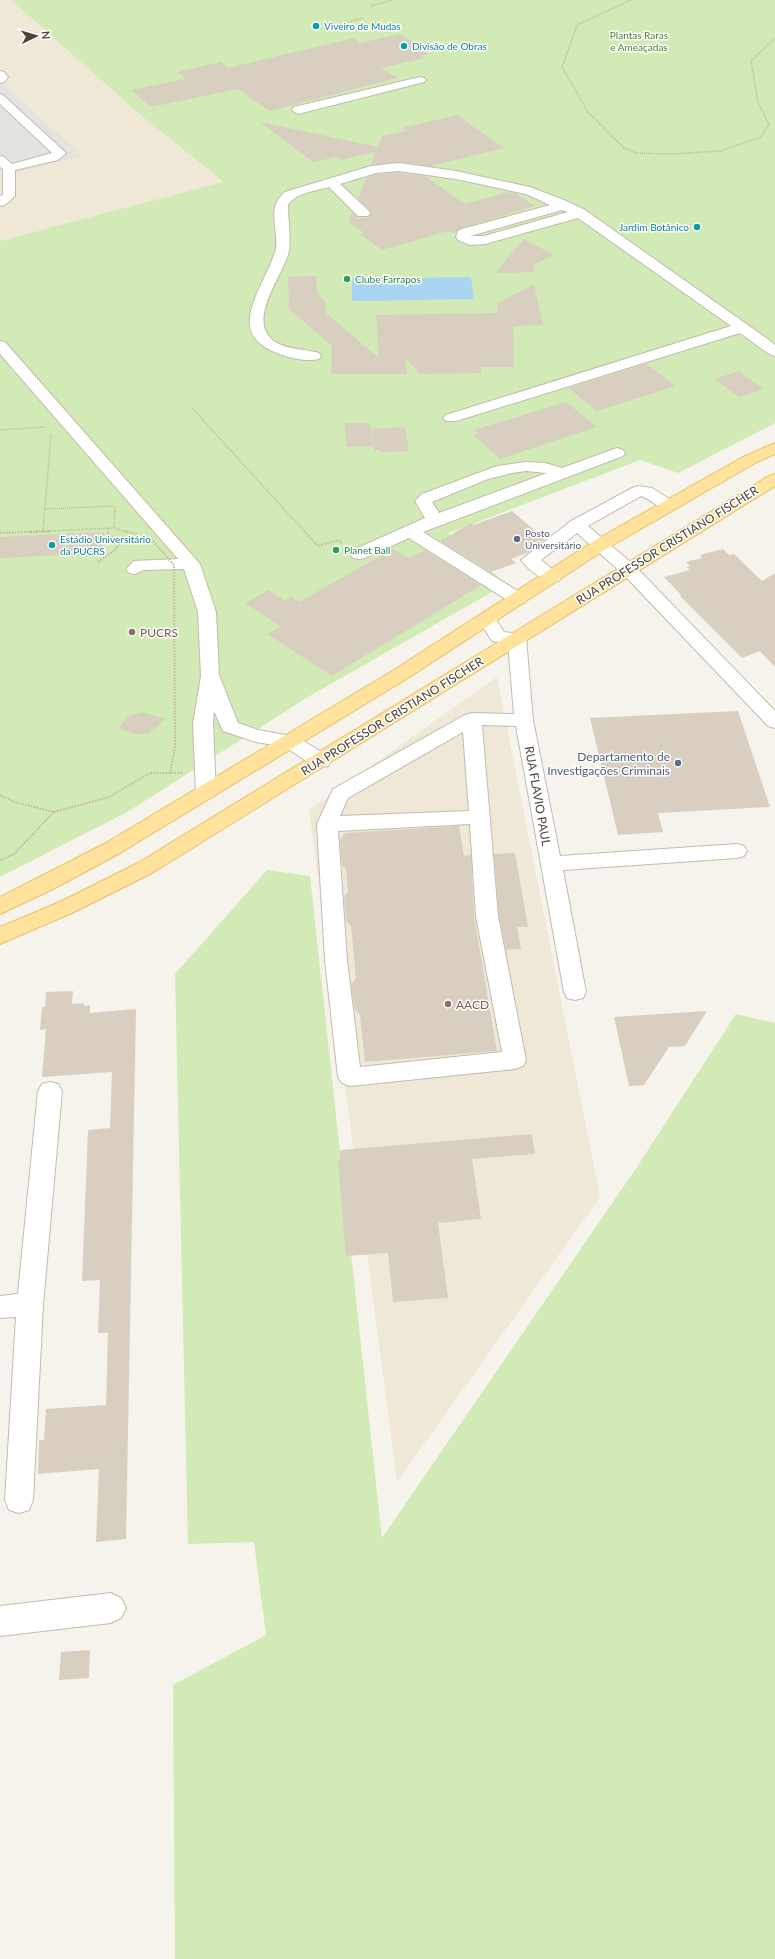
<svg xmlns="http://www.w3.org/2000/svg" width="775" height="1959" font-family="Lato,sans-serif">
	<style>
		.education { fill: #efe8d6 }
		.green { fill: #d2eab5 }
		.parking { fill: #e5e3e0 }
		.water { fill: #a9d4f2 }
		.building { fill: #d8cfc1 }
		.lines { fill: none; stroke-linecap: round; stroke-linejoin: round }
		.minor-casing { stroke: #c2bbae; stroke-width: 2 }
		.major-casing { stroke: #e6c16a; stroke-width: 2 }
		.path-far1 { stroke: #c4b79f; stroke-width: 1.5; stroke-dasharray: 1 1; stroke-linecap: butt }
		.path { stroke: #c4b79f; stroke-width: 2; stroke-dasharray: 1.5 1.5; stroke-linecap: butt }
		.minor { fill: #fff; fill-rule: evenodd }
		.major { fill: #ffe39c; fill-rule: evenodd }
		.path-bridge { stroke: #c4b79f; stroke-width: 2; stroke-dasharray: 1.5 1.5; stroke-linecap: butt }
		.culture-dot { fill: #0f9aa8; stroke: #fff; stroke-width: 1.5 }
		.leisure-dot { fill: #2e9e5b; stroke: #fff; stroke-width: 1.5 }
		.service-dot { fill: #5c6f8a; stroke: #fff; stroke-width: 1.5 }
		.education-dot { fill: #8d6e63; stroke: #fff; stroke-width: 1.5 }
		.labels { text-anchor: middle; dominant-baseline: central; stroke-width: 3; stroke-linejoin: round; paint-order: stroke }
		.far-culture-label { font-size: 10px; fill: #0d838f; stroke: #fff; text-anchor: start }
		.far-park-label { font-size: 10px; fill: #4a7f2a; stroke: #fff }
		.far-leisure-label { font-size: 10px; fill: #27864d; stroke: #fff; text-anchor: start }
		.far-service-label { font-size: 10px; fill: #4e5e75; stroke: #fff; text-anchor: start }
		.street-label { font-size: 12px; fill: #4b4439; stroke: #fff }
		.education-label { font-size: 12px; fill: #785e54; stroke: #fff; text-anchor: start }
		.service-label { font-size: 12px; fill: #4e5e75; stroke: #fff; text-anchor: end }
	</style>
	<rect width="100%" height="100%" fill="#f6f3ec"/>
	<path class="education" d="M0,0H11L144,118L223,183L0,241Z
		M497,677L600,1197L397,1482L309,810Z"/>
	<path class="green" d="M11,0H775V423L678,473L640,460L449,533L506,584L308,697L129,811L0,877V241L223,182L144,118Z
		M267,870L310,876L382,1538L637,1167L736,1014L775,1023V1959H175L173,1685L266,1635L254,1542L188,1544L175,974Z"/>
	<path class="parking" d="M0,81L83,156L8,174L0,166Z"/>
	<path class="water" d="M471,277L474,299L352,301V279Z"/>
	<path class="building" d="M400,34L429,54L421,56L425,58L381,68L397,78L270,111L238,89L151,107L131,90L186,79L178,72L221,62L228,68L354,38L360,43Z
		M457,115L504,148L431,166L399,162L371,165L375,152L341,160L336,157L313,162L260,122L378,147L382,136L406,131L402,128Z
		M399,173L425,176L465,204L509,192L515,193L535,206L462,228L454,233L448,231L382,250L360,234L364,233L349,222L352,213L358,218H368L371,214L369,209L358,199L366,178L376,174Z
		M524,239L554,255L533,265L535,272L495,273Z
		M316,276L317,293L325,301L326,313L379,358L376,315L498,313L497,304L534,284L543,325L513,326L514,367H481V373L420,374L405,358L407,374H331L332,346L289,309L288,277Z
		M646,364L676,386L597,411L568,388Z
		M739,371L764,389L739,397L714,379Z
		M566,402L597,427L500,459L473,435L478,434L474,430Z
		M344,423H370L373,446L347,447Z
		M405,427L409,451L380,452L379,450L374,451L372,429Z
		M512,511L545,539L529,552L511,559L516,563L491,572L440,541L471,523L473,525Z
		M104,532L103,553L0,558V537Z
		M393,549L409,558L425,550L481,585L332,676L267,634L280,626L245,603L269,590L285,601L291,597L299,602Z
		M723,549L729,555L734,554L762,581L775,573V667L760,651L742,658L680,596L681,595L664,577L690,570L687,567L690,566L686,562L702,558L700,555Z
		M738,711L770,807L658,813L663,832L618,835L590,718Z
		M142,712L166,719L148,734H135L118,728L129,716Z
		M459,826L464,856L471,855L474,916L497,1051L365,1062L360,1015L355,1010L351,984L356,978L351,926L346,921L344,897L348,892L346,869L342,866L340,840L345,833Z
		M515,853L528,927H517L521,949L506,950L499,916L494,854Z
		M73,991L72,1004L84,1003V1006L90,1005V1013L136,1009L126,1539L96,1542L99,1469L38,1474L39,1440H44L46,1409L106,1405L108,1333H98L100,1280L82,1281L88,1130L110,1128L112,1072L42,1077L46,1029L40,1030L42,1007H45L46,992Z
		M707,1011L685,1046L669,1047L644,1085L629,1086L614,1017Z
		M532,1134L535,1154L472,1159L481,1219L438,1223L448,1298L393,1302L388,1253L346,1256L338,1160H340V1150Z
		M90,1650L89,1678L59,1680L61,1652Z"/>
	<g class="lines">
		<g class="minor-casing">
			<path id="minor" d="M0,71L4,72L8,77L4,82L0,83Z
				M420,77L424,78L426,80L424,82L298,114L292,110L294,107Z
				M0,94L4,96L66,153L58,160L15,170V196L5,205L0,206V196L3,195V169L0,167V156L4,157L12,164L52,153L0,104Z
				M399,163L456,171L530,187L569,202L585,210L769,340L775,345V356C767,354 749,339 740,333L456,421H446L443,418L446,415L731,326L578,218L485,244L470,245L458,240L456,237L458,231L462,229L550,205L526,194L456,179L399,171L376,173L340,184L368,210L370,213L368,216H358L329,187C316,191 295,193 288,205C288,218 291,239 289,251C283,277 243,323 277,343C290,350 305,349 319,353L321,356L319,359C306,362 290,358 277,353C223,333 264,288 275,252C281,231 264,210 285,192L371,166ZM562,210L568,212L484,236H470Z
				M0,341L5,342L200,564L216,612L219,675L238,723L258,730L297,737L328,756L331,761L328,766L321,767L314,766L285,747L256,742L223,731L214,711L213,724L216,792L213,797L206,799L199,797L196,792L193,724L201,676L198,612L184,569L144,570L135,574L129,573L126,569L134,561L178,559L0,354Z
				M617,448L623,450L625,453L623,456L423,532L524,595L527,599L524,603L518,604L512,603L409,538L365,558L359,559L353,558L350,554L353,550L425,518L415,501L422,494L497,466L526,462L545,463L562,468ZM526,471L547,473L439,513L432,502L488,479L512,473Z
				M638,486L652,488L674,502L676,505L674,508C660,512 653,500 641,496L588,526L634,565L775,711V728L768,726L622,573L577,533L541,560L562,577L559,581C546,584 529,571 521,560L571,521L632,488Z
				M487,614L493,615L504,632L523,634L526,638L533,720L560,856L737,844L744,846L747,851L744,856L737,858L563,870L586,992L583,998L575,1000L567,998L564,992L516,726L482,725L498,916L526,1060L523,1066L515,1069L350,1086L342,1083L338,1077L325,960L317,824L333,789L465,715L472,713L514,714L508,643L492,641L478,619L481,615ZM463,732L469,811L340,816L348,798ZM470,824L476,916L502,1052L360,1067L347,960L338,831Z
				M50,1082L58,1084L62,1091L43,1305L33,1500L29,1510L19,1513L9,1510L5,1500L16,1317L0,1318V1296L18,1294L38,1091L42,1084Z
				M111,1593L121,1598L126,1608L121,1618L111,1623L0,1636V1606Z"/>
		</g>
		<g class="major-casing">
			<path id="major" d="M775,443V454L755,463L606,549L408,678L120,853L55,888L0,914V897L106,843L394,670L594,541L743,457Z
				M775,474V486L152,873L74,912L0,944V927L60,902L138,863L769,476Z"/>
		</g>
		<path class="path-far1" d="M631,0L577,25L562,67L588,112L624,148L636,153L671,154L720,151L761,137L769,125L758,102L751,61L775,38
			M371,6L392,0
			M329,25H336L363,18
			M192,408L305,532
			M0,430L46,427
			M45,509L114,506
			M108,528V532
			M114,528L115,506
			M43,531L51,434
			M29,532L114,528L127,532"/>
		<path class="path" d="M124,531L139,535
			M304,531L318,546L338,540L342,543
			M0,533L51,531
			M98,562L115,550L119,544L118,539L108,535V531
			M0,795L15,802L54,812L109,797L150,773H182
			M0,860L14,854L54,812"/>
		<use href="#minor" class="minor"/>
		<use href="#major" class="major"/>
		<path class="path-bridge" d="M151,539L174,565L175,747L170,774"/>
	</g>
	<g class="culture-dot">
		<circle cx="316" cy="26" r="4"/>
		<circle cx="404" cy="46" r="4"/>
		<circle cx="697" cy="227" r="4"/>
		<circle cx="52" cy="545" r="4"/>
	</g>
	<g class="leisure-dot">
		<circle cx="347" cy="279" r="4"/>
		<circle cx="336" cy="550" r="4"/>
	</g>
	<g class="service-dot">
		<circle cx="517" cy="539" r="4"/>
		<circle cx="678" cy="763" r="4"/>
	</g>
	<g class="education-dot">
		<circle cx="132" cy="632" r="4"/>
		<circle cx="448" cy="1004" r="4"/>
	</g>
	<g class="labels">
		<g class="far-culture-label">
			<text x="324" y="26">Viveiro de Mudas</text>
			<text x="412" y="46">Divisão de Obras</text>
			<text x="689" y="227" text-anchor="end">Jardim Botânico</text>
			<text x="60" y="539">Estádio Universitário<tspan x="60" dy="12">da PUCRS</tspan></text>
		</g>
		<g class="far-park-label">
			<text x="639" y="35">Plantas Raras<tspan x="639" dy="12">e Ameaçadas</tspan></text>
		</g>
		<g class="far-leisure-label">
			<text x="355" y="279">Clube Farrapos</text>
			<text x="344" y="550">Planet Ball</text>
		</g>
		<g class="far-service-label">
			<text x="525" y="533">Posto<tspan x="525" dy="12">Universitário</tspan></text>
		</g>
		<g class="street-label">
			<text transform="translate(667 545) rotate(-32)">RUA PROFESSOR CRISTIANO FISCHER</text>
			<text transform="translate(392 716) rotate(-32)">RUA PROFESSOR CRISTIANO FISCHER</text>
			<text transform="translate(538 796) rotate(80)">RUA FLAVIO PAUL</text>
		</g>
		<g class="education-label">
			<text x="140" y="632">PUCRS</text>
			<text x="456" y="1004">AACD</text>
		</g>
		<g class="service-label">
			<text x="670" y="756">Departamento de<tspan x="670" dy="14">Investigações Criminais</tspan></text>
		</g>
	</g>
	<g transform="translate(36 36) rotate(85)" stroke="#ffffff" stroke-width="3" paint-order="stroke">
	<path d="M0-3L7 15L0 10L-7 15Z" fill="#4b4439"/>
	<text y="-6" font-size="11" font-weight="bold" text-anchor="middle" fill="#4b4439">N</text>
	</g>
</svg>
